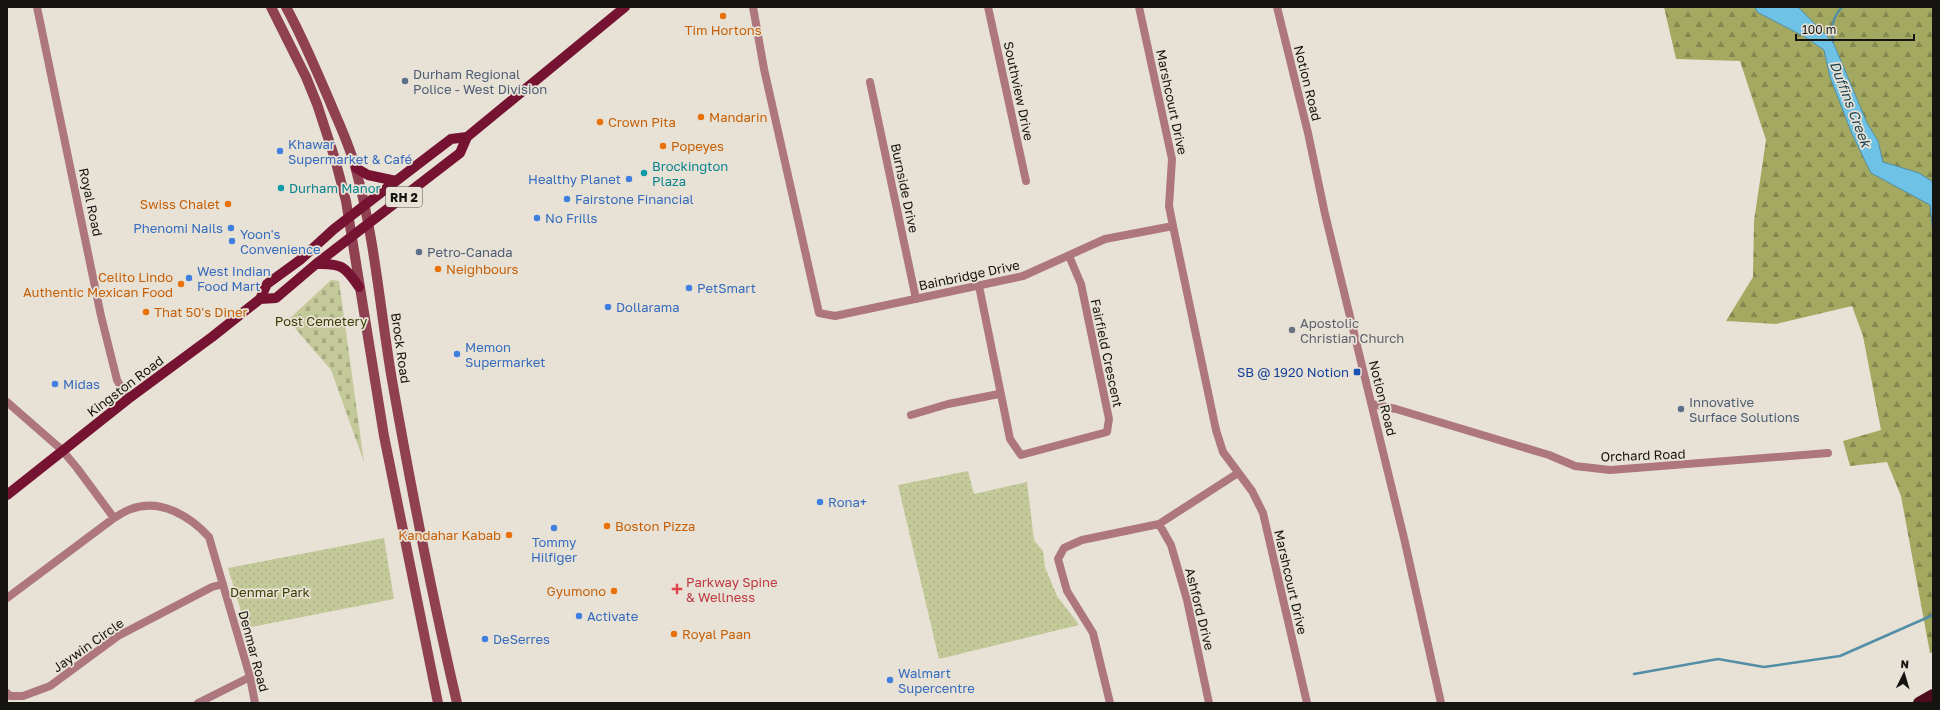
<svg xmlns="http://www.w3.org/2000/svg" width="1940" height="710" font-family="'Golos Text',sans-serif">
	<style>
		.grass { fill: url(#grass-dots) }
		.forest { fill: url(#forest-firs) }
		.cemetery { fill: url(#cemetery-stones) }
		.water { fill: #6dc2e6; stroke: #538ea6 }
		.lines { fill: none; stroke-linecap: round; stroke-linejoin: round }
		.stream { stroke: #538ea6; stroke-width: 2.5 }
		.street { stroke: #ae7780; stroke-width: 8 }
		.secondary { stroke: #8f4151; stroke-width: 10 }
		.primary { stroke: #761232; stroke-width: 10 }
		.highway { stroke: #4c0c1e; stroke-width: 12 }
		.food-dot { fill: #e8710a; stroke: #e8e2d6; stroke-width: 1.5 }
		.service-dot { fill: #5c6f8a; stroke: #e8e2d6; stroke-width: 1.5 }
		.shop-dot { fill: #3f7fe0; stroke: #e8e2d6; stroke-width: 1.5 }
		.culture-dot { fill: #0f9aa8; stroke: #e8e2d6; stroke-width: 1.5 }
		.worship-dot { fill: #6b7280; stroke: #e8e2d6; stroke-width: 1.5 }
		.transit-dot { fill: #1a4fb4; stroke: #e8e2d6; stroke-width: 1.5 }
		.health-dot { fill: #e0444e; stroke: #e8e2d6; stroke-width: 1.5 }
		.labels { text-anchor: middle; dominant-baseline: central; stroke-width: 3.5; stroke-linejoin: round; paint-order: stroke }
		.shield { fill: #e8e2d6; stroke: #55524b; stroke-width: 1 }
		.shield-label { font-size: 12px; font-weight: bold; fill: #161410 }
		.food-label { font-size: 13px; fill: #c56008; stroke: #e8e2d6; text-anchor: start }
		.service-label { font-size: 13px; fill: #4e5e75; stroke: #e8e2d6; text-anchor: start }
		.street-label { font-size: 13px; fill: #161410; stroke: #e8e2d6 }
		.shop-label { font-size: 13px; fill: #366cbe; stroke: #e8e2d6; text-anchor: start }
		.culture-label { font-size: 13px; fill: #0d838f; stroke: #e8e2d6; text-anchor: start }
		.park-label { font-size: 13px; fill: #3b3e02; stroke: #e8e2d6 }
		.worship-label { font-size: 13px; fill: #5b616d; stroke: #e8e2d6; text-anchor: start }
		.transit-label { font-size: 13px; fill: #164399; stroke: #e8e2d6; text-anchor: end }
		.health-label { font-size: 13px; fill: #be3a42; stroke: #e8e2d6; text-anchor: start }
		.water-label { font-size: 14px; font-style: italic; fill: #224858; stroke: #e8e2d6 }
	</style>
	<defs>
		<pattern id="grass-dots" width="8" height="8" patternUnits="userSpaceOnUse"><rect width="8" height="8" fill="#c4c999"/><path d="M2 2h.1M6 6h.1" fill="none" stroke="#a8ac83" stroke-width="1.8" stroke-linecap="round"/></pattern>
		<pattern id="forest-firs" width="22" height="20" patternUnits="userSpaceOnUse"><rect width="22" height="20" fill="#a3a960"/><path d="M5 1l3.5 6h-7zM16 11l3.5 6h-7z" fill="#84884e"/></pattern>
		<pattern id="cemetery-stones" width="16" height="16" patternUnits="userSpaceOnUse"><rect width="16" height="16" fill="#c4c999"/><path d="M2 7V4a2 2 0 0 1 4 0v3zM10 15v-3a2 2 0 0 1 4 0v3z" fill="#a8ac83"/></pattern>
	</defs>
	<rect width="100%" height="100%" fill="#e8e2d6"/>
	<path class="grass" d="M968,471L974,494L1027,482L1034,540L1043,551L1045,567L1057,596L1079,625L939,659L898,485Z
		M384,538L394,599L246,628L228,568Z"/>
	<path class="forest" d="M1664,7H1933V652L1930,653L1901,496L1887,462L1850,466L1843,441L1881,430L1863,336L1852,306L1776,324L1726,321L1753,277L1754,221L1766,140L1740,61L1676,59Z"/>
	<path class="cemetery" d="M331,280L339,281L364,462L331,370L288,320Z"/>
	<path class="water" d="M1755,7H1798L1833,42L1867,123L1878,141L1883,162L1919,173L1933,182V234L1930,205L1871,173L1852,134L1830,77L1824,50L1805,37L1757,12Z"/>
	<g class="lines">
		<path class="stream" d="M1833,42C1831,28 1832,18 1842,7
			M1634,674L1718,659L1764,667L1840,656L1933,615"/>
		<path class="street" d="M37,7L101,316L117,380L128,399
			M753,7L764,69L819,313L835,316L1023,276L1105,239L1173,226L1216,430L1223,452L1252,491L1263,513L1307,703
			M988,7L1026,181
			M1139,7L1172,159L1169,206L1173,226
			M1277,7L1308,133L1325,214L1404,538L1441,703
			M870,82L916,299
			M979,286L1010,439L1021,455L1107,432L1109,419L1081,284L1069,256
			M7,402L62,450L77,468L114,518
			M1372,404L1396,409L1549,455L1575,466L1610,470L1828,453
			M911,415L948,404L999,394
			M1159,524L1171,545L1187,600L1209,703
			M7,598L114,518C119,515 125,511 131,509C160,498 190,516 209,537L250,677L255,703
			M7,693L10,696H23L50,686L118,636L212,587L223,584
			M198,703L250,677
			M1110,703L1093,633L1067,591L1058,559L1064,548L1082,540L1159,524L1238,473"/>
		<path class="secondary" d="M271,7L306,77L317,104L335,159L346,201L384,436L438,703
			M286,7C303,38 316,70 330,102C339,124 350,146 356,170C375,239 380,310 392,380C411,488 432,596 457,703"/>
		<path class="primary" d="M356,168L368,175L396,181
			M316,264C341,263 345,266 359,287
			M260,299L276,298L316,264L460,153L467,137L625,7
			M7,495L128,399L212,337L260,299L267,284L300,260L334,229L396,181L451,139L467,137"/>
		<path class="highway" d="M1919,703L1933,695"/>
	</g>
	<g class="food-dot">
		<circle cx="723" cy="16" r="4"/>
		<circle cx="701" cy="117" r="4"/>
		<circle cx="600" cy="122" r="4"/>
		<circle cx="663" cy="146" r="4"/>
		<circle cx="228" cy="204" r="4"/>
		<circle cx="438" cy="269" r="4"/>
		<circle cx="181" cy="284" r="4"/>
		<circle cx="146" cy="312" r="4"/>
		<circle cx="607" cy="526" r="4"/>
		<circle cx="509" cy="535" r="4"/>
		<circle cx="614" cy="591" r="4"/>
		<circle cx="674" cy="634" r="4"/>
	</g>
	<g class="service-dot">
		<circle cx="405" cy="81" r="4"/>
		<circle cx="419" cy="252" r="4"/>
		<circle cx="1681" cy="409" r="4"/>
	</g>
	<g class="shop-dot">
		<circle cx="280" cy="151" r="4"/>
		<circle cx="629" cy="179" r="4"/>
		<circle cx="567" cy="199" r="4"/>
		<circle cx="537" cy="218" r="4"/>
		<circle cx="231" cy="228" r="4"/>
		<circle cx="232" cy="241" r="4"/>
		<circle cx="189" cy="278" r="4"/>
		<circle cx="689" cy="288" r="4"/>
		<circle cx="608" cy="307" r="4"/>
		<circle cx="457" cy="354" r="4"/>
		<circle cx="55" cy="384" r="4"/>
		<circle cx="820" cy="502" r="4"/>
		<circle cx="554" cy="528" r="4"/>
		<circle cx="579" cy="616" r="4"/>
		<circle cx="485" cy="639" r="4"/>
		<circle cx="890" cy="680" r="4"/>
	</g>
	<g class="culture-dot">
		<circle cx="644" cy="173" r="4"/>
		<circle cx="281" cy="188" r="4"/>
	</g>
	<circle class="worship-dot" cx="1292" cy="330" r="4"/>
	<rect class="transit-dot" x="1353" y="368" width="8" height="8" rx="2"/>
	<path class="health-dot" d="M675 583h4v4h4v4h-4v4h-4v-4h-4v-4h4z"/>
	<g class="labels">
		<rect class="shield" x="386" y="187" width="36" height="20" rx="3"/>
		<g class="shield-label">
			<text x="404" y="197">RH 2</text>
		</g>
		<g class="food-label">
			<text x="723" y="30" text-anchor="middle">Tim Hortons</text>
			<text x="709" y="117">Mandarin</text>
			<text x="608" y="122">Crown Pita</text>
			<text x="671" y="146">Popeyes</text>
			<text x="220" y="204" text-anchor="end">Swiss Chalet</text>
			<text x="446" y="269">Neighbours</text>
			<text x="173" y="277" text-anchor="end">Celito Lindo<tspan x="173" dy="15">Authentic Mexican Food</tspan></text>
			<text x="154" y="312">That 50's Diner</text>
			<text x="615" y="526">Boston Pizza</text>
			<text x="501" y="535" text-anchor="end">Kandahar Kabab</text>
			<text x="606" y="591" text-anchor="end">Gyumono</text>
			<text x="682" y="634">Royal Paan</text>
		</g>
		<g class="service-label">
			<text x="413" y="74">Durham Regional<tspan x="413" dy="15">Police - West Division</tspan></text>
			<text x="427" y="252">Petro-Canada</text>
			<text x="1689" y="402">Innovative<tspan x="1689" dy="15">Surface Solutions</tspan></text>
		</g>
		<g class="street-label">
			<text transform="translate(1308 83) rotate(76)">Notion Road</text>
			<text transform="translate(1019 91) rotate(78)">Southview Drive</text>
			<text transform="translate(1172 102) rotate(78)">Marshcourt Drive</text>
			<text transform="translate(905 188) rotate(78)">Burnside Drive</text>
			<text transform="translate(91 202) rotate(78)">Royal Road</text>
			<text transform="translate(969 275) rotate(-12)">Bainbridge Drive</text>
			<text transform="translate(401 348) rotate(82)">Brock Road</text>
			<text transform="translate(1107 353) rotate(78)">Fairfield Crescent</text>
			<text transform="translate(125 386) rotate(-37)">Kingston Road</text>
			<text transform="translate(1383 398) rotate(76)">Notion Road</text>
			<text transform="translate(1643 455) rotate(-2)">Orchard Road</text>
			<text transform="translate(1291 582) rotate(77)">Marshcourt Drive</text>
			<text transform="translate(1200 609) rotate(76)">Ashford Drive</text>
			<text transform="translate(88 645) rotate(-35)">Jaywin Circle</text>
			<text transform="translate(254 651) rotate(75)">Denmar Road</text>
		</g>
		<g class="shop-label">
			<text x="288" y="144">Khawar<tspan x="288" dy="15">Supermarket &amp; Café</tspan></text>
			<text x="621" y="179" text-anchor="end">Healthy Planet</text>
			<text x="575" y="199">Fairstone Financial</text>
			<text x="545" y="218">No Frills</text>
			<text x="223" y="228" text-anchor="end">Phenomi Nails</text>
			<text x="240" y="234">Yoon's<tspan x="240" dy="15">Convenience</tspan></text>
			<text x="197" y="271">West Indian<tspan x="197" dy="15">Food Mart</tspan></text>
			<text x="697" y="288">PetSmart</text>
			<text x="616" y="307">Dollarama</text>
			<text x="465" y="347">Memon<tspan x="465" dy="15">Supermarket</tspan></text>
			<text x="63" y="384">Midas</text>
			<text x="828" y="502">Rona+</text>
			<text x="554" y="542" text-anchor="middle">Tommy<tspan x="554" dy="15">Hilfiger</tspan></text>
			<text x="587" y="616">Activate</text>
			<text x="493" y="639">DeSerres</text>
			<text x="898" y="673">Walmart<tspan x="898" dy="15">Supercentre</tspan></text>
		</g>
		<g class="culture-label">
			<text x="652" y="166">Brockington<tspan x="652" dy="15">Plaza</tspan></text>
			<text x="289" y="188">Durham Manor</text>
		</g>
		<g class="park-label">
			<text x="321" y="321">Post Cemetery</text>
			<text x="270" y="592">Denmar Park</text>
		</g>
		<g class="worship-label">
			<text x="1300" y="323">Apostolic<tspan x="1300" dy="15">Christian Church</tspan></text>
		</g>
		<g class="transit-label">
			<text x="1349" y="372">SB @ 1920 Notion</text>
		</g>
		<g class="health-label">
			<text x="686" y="582">Parkway Spine<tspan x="686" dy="15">&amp; Wellness</tspan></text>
		</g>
		<g class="water-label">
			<text transform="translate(1851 104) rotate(69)">Duffins Creek</text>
		</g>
	</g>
	<rect width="1940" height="710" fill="none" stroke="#161410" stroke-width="16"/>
	<g transform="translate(1904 674) rotate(5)" stroke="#e8e2d6" stroke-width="3" paint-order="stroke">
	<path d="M0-3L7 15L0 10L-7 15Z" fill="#161410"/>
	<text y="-6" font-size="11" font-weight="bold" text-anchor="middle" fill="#161410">N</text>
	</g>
	<path d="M1796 34v6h118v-6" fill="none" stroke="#161410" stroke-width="2"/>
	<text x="1802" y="34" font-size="12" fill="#161410" stroke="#e8e2d6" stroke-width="3" paint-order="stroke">100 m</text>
</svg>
